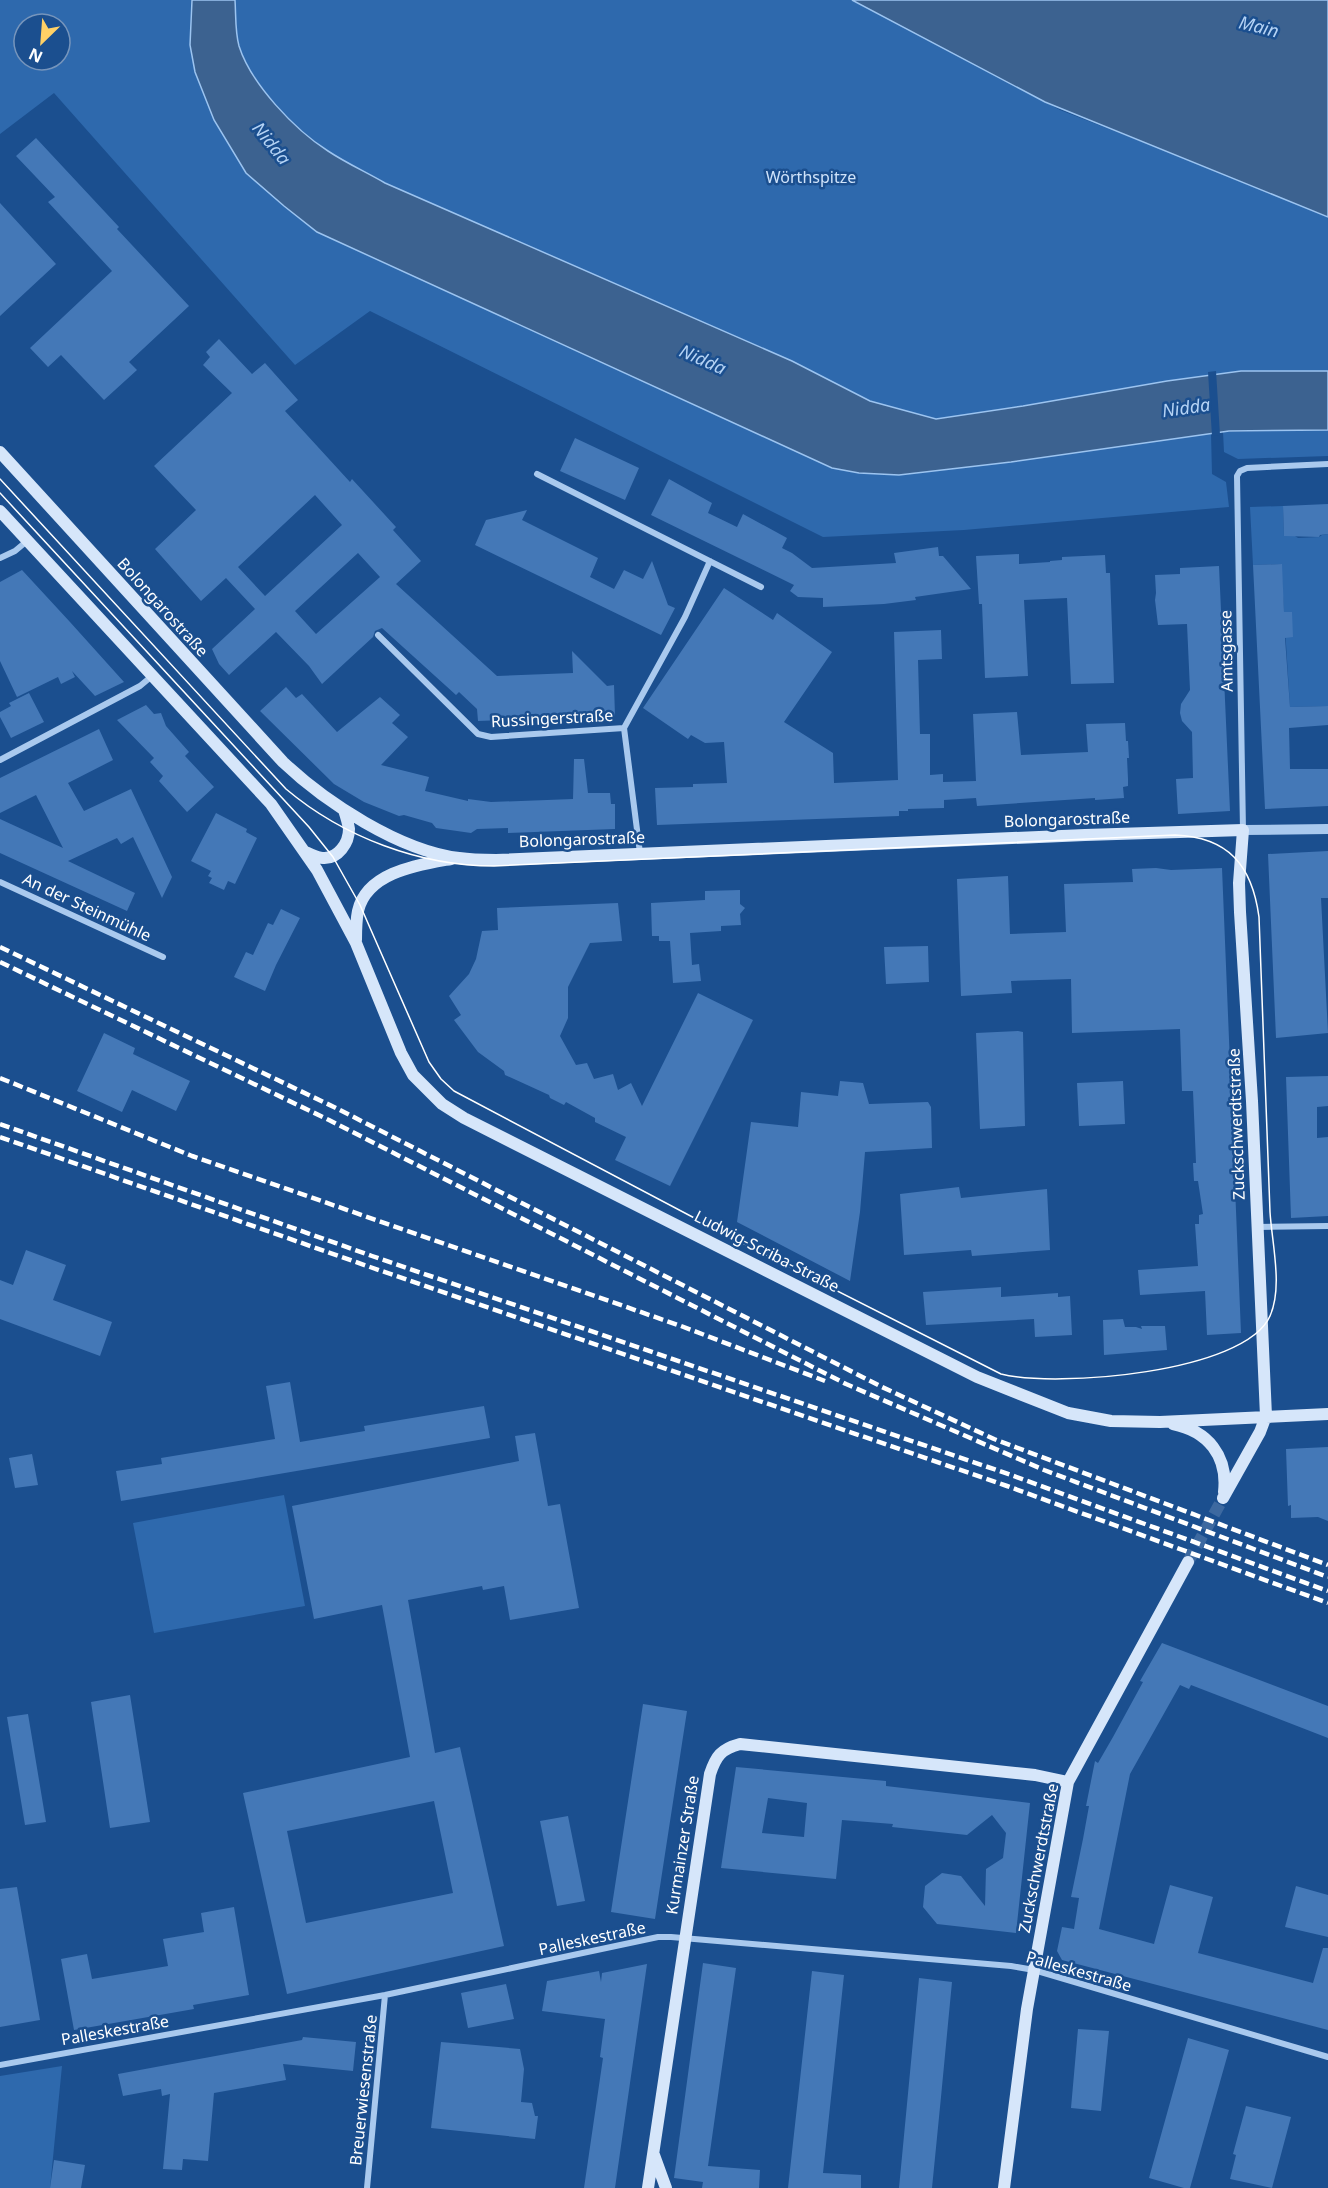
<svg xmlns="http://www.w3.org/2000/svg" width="1328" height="2188" font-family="'Noto Sans',sans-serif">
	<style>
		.green { fill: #2e69ad; fill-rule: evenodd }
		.water { fill: #3c6290; stroke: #9cc4f0; stroke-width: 1.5 }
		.pier { fill: #1b4f8f }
		.building { fill: #4478b7; fill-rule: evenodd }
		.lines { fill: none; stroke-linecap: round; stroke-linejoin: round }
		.secondary-tunnel { stroke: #3d69a0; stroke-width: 12; stroke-dasharray: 12 6; stroke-linecap: butt }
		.minor { stroke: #a9c9ee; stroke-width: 6 }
		.tertiary { stroke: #a9c9ee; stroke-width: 10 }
		.secondary { stroke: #d6e6fa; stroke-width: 12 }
		.tram { stroke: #fff; stroke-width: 1.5 }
		.rail { stroke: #fff; stroke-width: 4.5; stroke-dasharray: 10 4.5; stroke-linecap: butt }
		.labels { text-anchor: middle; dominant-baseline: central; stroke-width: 5; stroke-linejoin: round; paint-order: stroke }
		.park-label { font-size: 16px; fill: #cfe3fa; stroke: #1b4f8f }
		.street-label { font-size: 16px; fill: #fff; stroke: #1b4f8f }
		.water-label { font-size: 18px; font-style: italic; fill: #b5d3f5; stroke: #1b4f8f }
	</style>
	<rect width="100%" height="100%" fill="#1b4f8f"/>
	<path class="green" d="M0,0H191L190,45L195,72L214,120L317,232L832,468L859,473L899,475L1011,462L1211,433L1212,474L1226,482L1229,507L964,530L823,537L370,311L295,365L54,93L0,134ZM24,24H60V60H24Z
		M235,0H854L1060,110L1328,214V371H1241L1167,381L1023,406L936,419L870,401L792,361L385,183C366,172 346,163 328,151C295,130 251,83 239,46C235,32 236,15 235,0Z
		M1328,430V456L1238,459L1224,452L1223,432Z
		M1283,506L1284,536H1295L1298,538L1319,537L1322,535L1328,534V706L1290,707L1281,564L1253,565L1250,507Z
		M284,1495L305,1606L154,1633L133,1523Z
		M62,2066L50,2188H0V2076Z"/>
	<path class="water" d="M192,0H235C236,15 235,32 239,46C251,84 295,130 328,151C346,163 366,172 385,183L792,361L870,401L936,419L1023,406L1167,381L1241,371H1328V430L1229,431L1011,462L899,475L859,473L832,468L317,232L284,206L246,173L214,120L195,72L190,45Z
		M852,0H1328V217L1045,102Z"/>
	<path class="pier" d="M1216,371L1220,435L1212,436L1208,372Z"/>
	<path class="building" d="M36,138L119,227L117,229L189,306L129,362L137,370L104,400L61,355L48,367L30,348L112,271L48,202L55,197L16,156Z
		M0,203L56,264L0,316Z
		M219,339L252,374L265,363L298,400L285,411L350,482L352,479L396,527L393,530L421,561L396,584L497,676L573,673L572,651L607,686L614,685L615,716L478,721L477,709L459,692L456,695L382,628L375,631L373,637L322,684L309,666L276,632L229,675L219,664L212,649L255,609L226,578L201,601L155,549L196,510L154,466L232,393L203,365L210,357L206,352ZM315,495L342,525L265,596L238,567ZM358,553L380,577L316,634L295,611Z
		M575,438L639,468L625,500L560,471Z
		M669,479L712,503L708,513L737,527L743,514L787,538L782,548L792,553L812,568L896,563L894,553L938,547L939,556H943L971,589L915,597L916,600L884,604L823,607V598L798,597L790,591L794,585L651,515Z
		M1328,504V534L1320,535L1319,537L1284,536L1283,506Z
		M527,510L522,520L598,558L590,577L614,589L624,570L643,579L652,561L668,605L675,608L661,635L475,545L486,520Z
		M1019,554V564L1050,562V561L1062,560V557L1105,555L1106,573H1110L1114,683L1071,684L1067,598L1024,600L1028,676L985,678L982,604H979L976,556Z
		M1282,564L1284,612H1292L1293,637L1285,638L1290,707L1328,706V725L1289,728L1290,769H1328V806L1265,809L1253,565Z
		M1219,566L1230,811L1178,814L1176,779L1193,778L1192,732L1182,721L1180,713L1181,704L1190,690L1187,624L1158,625L1155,600L1156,593L1155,575L1180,574V568Z
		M22,570L70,622L124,682L95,696L72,671L75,677L61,684L58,677L17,697L0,661V582Z
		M724,588L773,620L777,613L832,652L784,722L833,753L834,783L898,780L894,632L941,630L942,659L918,660L920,734H930V775L943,774V782L976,781L973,714L1017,712L1021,755L1088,752L1086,724L1125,723L1126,741H1128L1129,758H1127L1128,779V786L1123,787L1124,798L1095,800V798L977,806L976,798L944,800V808L908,809V811H899V816L657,825L655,788L693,787V784L727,783L724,742L705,743L691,735L688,739L643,708Z
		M286,687L296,698L302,694L337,732L380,697L400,715L392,723L408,737L381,765L429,777L425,791L468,801V799L491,802L573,799L574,759H584L588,793H610L611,804H615V829L508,833V828L477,829L471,833L436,828L432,823L404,815L399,816L364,802L334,784L260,711Z
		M29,693L44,722L11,738L0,717V712L11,706L9,703Z
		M146,705L154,714L161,713L166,726L189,752L185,756L214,787L187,812L159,781L163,776L150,762L154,758L117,720Z
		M99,729L113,760L68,783L84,811L131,789L172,877L162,898L133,837L121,844L117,838L68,861L135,893L127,911L0,853V819L63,848L36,795L0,813V778Z
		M216,813L247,829L246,832L257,838L235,884L228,881L224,890L209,883L212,878L208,876L211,871L191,861Z
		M1328,851V898H1321L1328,1033L1276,1038L1268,854Z
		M1156,868L1171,870L1222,868L1241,1333L1207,1335L1205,1291L1140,1295L1138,1270L1198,1266L1195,1224H1199V1215L1203,1214L1198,1181H1194L1193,1163H1196L1193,1091H1182L1180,1029L1072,1033L1071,979L1011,981L1012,993L961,996L957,879L1008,876L1010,934L1066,932L1064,884L1133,882L1132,869Z
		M740,890V904L745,908L740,914L741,925L721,926V931L690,933L692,965L699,964L701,981L673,983L670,941H659V936H652L651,903L705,900V891Z
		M618,903L622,941L590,943L568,987V1018L560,1036L576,1065L587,1063L594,1079L613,1074L618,1090L631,1083L642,1106L698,993L753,1020L670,1186L615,1160L626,1137L595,1122V1118L566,1102L564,1105L550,1098L549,1095L505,1075L504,1071L478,1052L454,1020L461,1015L449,996L469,974L476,959L482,931L498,930L497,908Z
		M281,909L300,918L276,965L265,991L234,977L246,952L253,955L268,923L273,925Z
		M928,946L929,982L886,984L884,947Z
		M1018,1031L1023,1032L1025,1126L980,1129L976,1033Z
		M104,1033L135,1048L133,1054L190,1081L176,1111L132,1090L122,1112L77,1091Z
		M1328,1076V1106L1317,1107V1138L1328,1137V1216L1291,1218L1286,1077Z
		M840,1081L863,1083L869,1104L928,1102L931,1107L932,1148L865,1152L860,1212L850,1281L737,1222L751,1122L798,1127L801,1092L838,1096Z
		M1123,1081L1125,1124L1079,1126L1077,1083Z
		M959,1187L961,1198L1047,1189L1050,1250L972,1256L971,1250L904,1255L900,1194Z
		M26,1250L66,1265L53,1300L112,1322L100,1356L0,1319V1280L13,1285Z
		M1001,1287V1297L1058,1293V1297L1070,1296L1072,1335L1035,1337L1034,1319L926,1325L923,1292Z
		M1123,1319L1125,1327H1136L1142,1329L1141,1326H1165L1167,1350L1104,1355L1103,1320Z
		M290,1382L300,1442L365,1431L364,1426L484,1406L490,1438L121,1501L116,1471L162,1464L161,1458L275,1439L266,1386Z
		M535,1433L548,1506L560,1504L579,1608L510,1620L504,1586L483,1590L482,1586L408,1600L435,1753L460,1747L504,1946L287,1994L243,1793L410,1757L382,1605L314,1619L292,1506L519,1461L515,1436ZM434,1801L453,1893L306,1923L287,1831Z
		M1328,1447V1521L1318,1517L1291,1518V1505L1288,1506L1286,1449Z
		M32,1454L38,1485L15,1488L9,1458Z
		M1162,1643L1328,1706V1738L1191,1685L1189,1689L1180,1685L1130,1774L1099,1929L1154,1944L1170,1885L1213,1897L1198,1953L1313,1983L1323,1948H1328V2030L1062,1960L1057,1951L1062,1927L1074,1929L1079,1898L1071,1897L1083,1839L1089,1806H1086L1095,1761L1098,1763L1113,1737L1143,1682L1140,1681Z
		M130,1695L150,1822L110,1828L91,1702Z
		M643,1704L687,1711L655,1919L611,1912Z
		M28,1714L46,1822L25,1825L7,1717Z
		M736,1767L886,1781V1786L1030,1803L1016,1933L937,1924L923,1907L925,1886L942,1873L961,1876L985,1906L986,1869L1003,1858L1006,1833L992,1815L967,1835L892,1827L893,1824L842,1820L836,1879L721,1868ZM768,1798L807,1803L804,1837L762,1833Z
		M568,1816L585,1901L557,1906L540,1821Z
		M1296,1886L1328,1895V1937L1285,1927Z
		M17,1887L40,2020L0,2027V1889Z
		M234,1907L249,1995L193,2005L194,2009L74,2030L61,1959L87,1954L92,1979L168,1966L163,1939L204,1932L201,1913Z
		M703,1963L736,1968L708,2166L760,2170L759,2188H702L703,2182L674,2178Z
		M647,1964L615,2188H584L603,2058L600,2057L605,2019L542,2011L547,1981L599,1971L601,1982L602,1973Z
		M812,1971L844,1975L823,2173L861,2175V2188H788Z
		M919,1978L952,1982L941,2097L932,2188H899Z
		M506,1984L514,2019L468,2028L461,1993Z
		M1078,2029L1109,2031L1101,2111L1071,2108Z
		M303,2037L356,2042L353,2071L283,2064L286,2080L214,2093L208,2161L183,2159L182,2170L163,2169L170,2094L162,2096L161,2089L123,2096L118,2074L302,2040Z
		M1188,2038L1229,2050L1190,2188H1184L1149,2178Z
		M441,2042L520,2049L524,2069L521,2102L532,2103L535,2116H538L535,2139L431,2128Z
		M1246,2106L1291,2117L1272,2188L1230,2179L1236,2155L1233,2154Z
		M54,2160L85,2165L81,2188H50Z"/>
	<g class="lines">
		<path class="secondary-tunnel" d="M1188,1562L1223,1498"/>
		<path class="minor" d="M537,474L761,587
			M0,558L15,551L27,541
			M378,635L478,734L491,737L624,728
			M0,760L140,686L152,676
			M1243,830L1237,476L1240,471L1247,468L1328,464
			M640,853L624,728L685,617L710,561
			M0,882L163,957
			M1257,1227L1328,1226
			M0,2065L385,1995L658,1937H671L1011,1966L1034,1970L1328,2057
			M367,2188L385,1995"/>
		<path class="tertiary" d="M1243,830L1328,829"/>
		<path class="secondary" d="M0,452L283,762C325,802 400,851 459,858C472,860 484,860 496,860L1085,835L1243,830L1239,883L1240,912L1252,1101L1266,1416L1260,1432L1223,1498
			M0,511L271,804L317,870L356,943L401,1053L413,1075L442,1104L464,1118L977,1377L1068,1413L1111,1421L1160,1422L1328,1414
			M305,852C311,854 317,858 323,858C338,859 349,843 349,829C348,823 346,816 344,810
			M356,940C356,930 356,921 358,911C367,872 418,865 451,859
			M1173,1424C1208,1431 1228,1456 1224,1492
			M654,2155L666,2188
			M648,2188L710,1774C716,1756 721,1749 740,1744L1035,1775L1068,1782
			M1004,2188L1027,2009L1068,1782L1188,1562"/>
		<path class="tram" d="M0,479L286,789C343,837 420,866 494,866L1175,835C1228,837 1252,865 1259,917C1262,1015 1267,1114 1270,1212C1272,1244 1283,1287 1270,1316C1245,1373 1055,1388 1001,1374L719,1231L454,1091L441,1079L429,1062L360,905L333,857L309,827L0,493"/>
		<path class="rail" d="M0,947L336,1108L882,1387L994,1439L1328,1565
			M0,962L329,1120L846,1384L1044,1470L1328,1577
			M0,1078L192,1156L681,1326L825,1381
			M0,1124L372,1256L1011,1475L1328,1591
			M0,1137L370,1267L1007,1486L1328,1603"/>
	</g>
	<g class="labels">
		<g class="park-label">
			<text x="811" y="177">Wörthspitze</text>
		</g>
		<g class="street-label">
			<text transform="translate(163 607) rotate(48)">Bolongarostraße</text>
			<text transform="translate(1226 651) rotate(-91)">Amtsgasse</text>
			<text transform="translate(552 718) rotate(-3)">Russingerstraße</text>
			<text transform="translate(1067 819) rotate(-2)">Bolongarostraße</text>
			<text transform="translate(582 839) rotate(-2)">Bolongarostraße</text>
			<text transform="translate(87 907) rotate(25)">An der Steinmühle</text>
			<text transform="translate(1236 1124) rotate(-92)">Zuckschwerdtstraße</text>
			<text transform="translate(767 1251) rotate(27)">Ludwig-Scriba-Straße</text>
			<text transform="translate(682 1845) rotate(-81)">Kurmainzer Straße</text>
			<text transform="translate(1038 1858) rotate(-79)">Zuckschwerdtstraße</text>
			<text transform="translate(592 1938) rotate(-12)">Palleskestraße</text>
			<text transform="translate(1079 1971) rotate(16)">Palleskestraße</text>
			<text transform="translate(115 2030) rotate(-10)">Palleskestraße</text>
			<text transform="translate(363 2090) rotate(-84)">Breuerwiesenstraße</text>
		</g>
		<g class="water-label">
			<text transform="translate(1259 26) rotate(14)">Main</text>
			<text transform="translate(272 143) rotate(51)">Nidda</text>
			<text transform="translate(703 359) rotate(24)">Nidda</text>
			<text transform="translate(1186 407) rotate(-8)">Nidda</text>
		</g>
	</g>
	<g transform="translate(42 42) rotate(205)"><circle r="28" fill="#1b4f8f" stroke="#7695bc" stroke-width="1.5"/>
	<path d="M0-4.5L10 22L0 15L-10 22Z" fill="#ffd166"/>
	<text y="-9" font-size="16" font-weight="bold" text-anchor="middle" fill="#ffffff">N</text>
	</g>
</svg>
